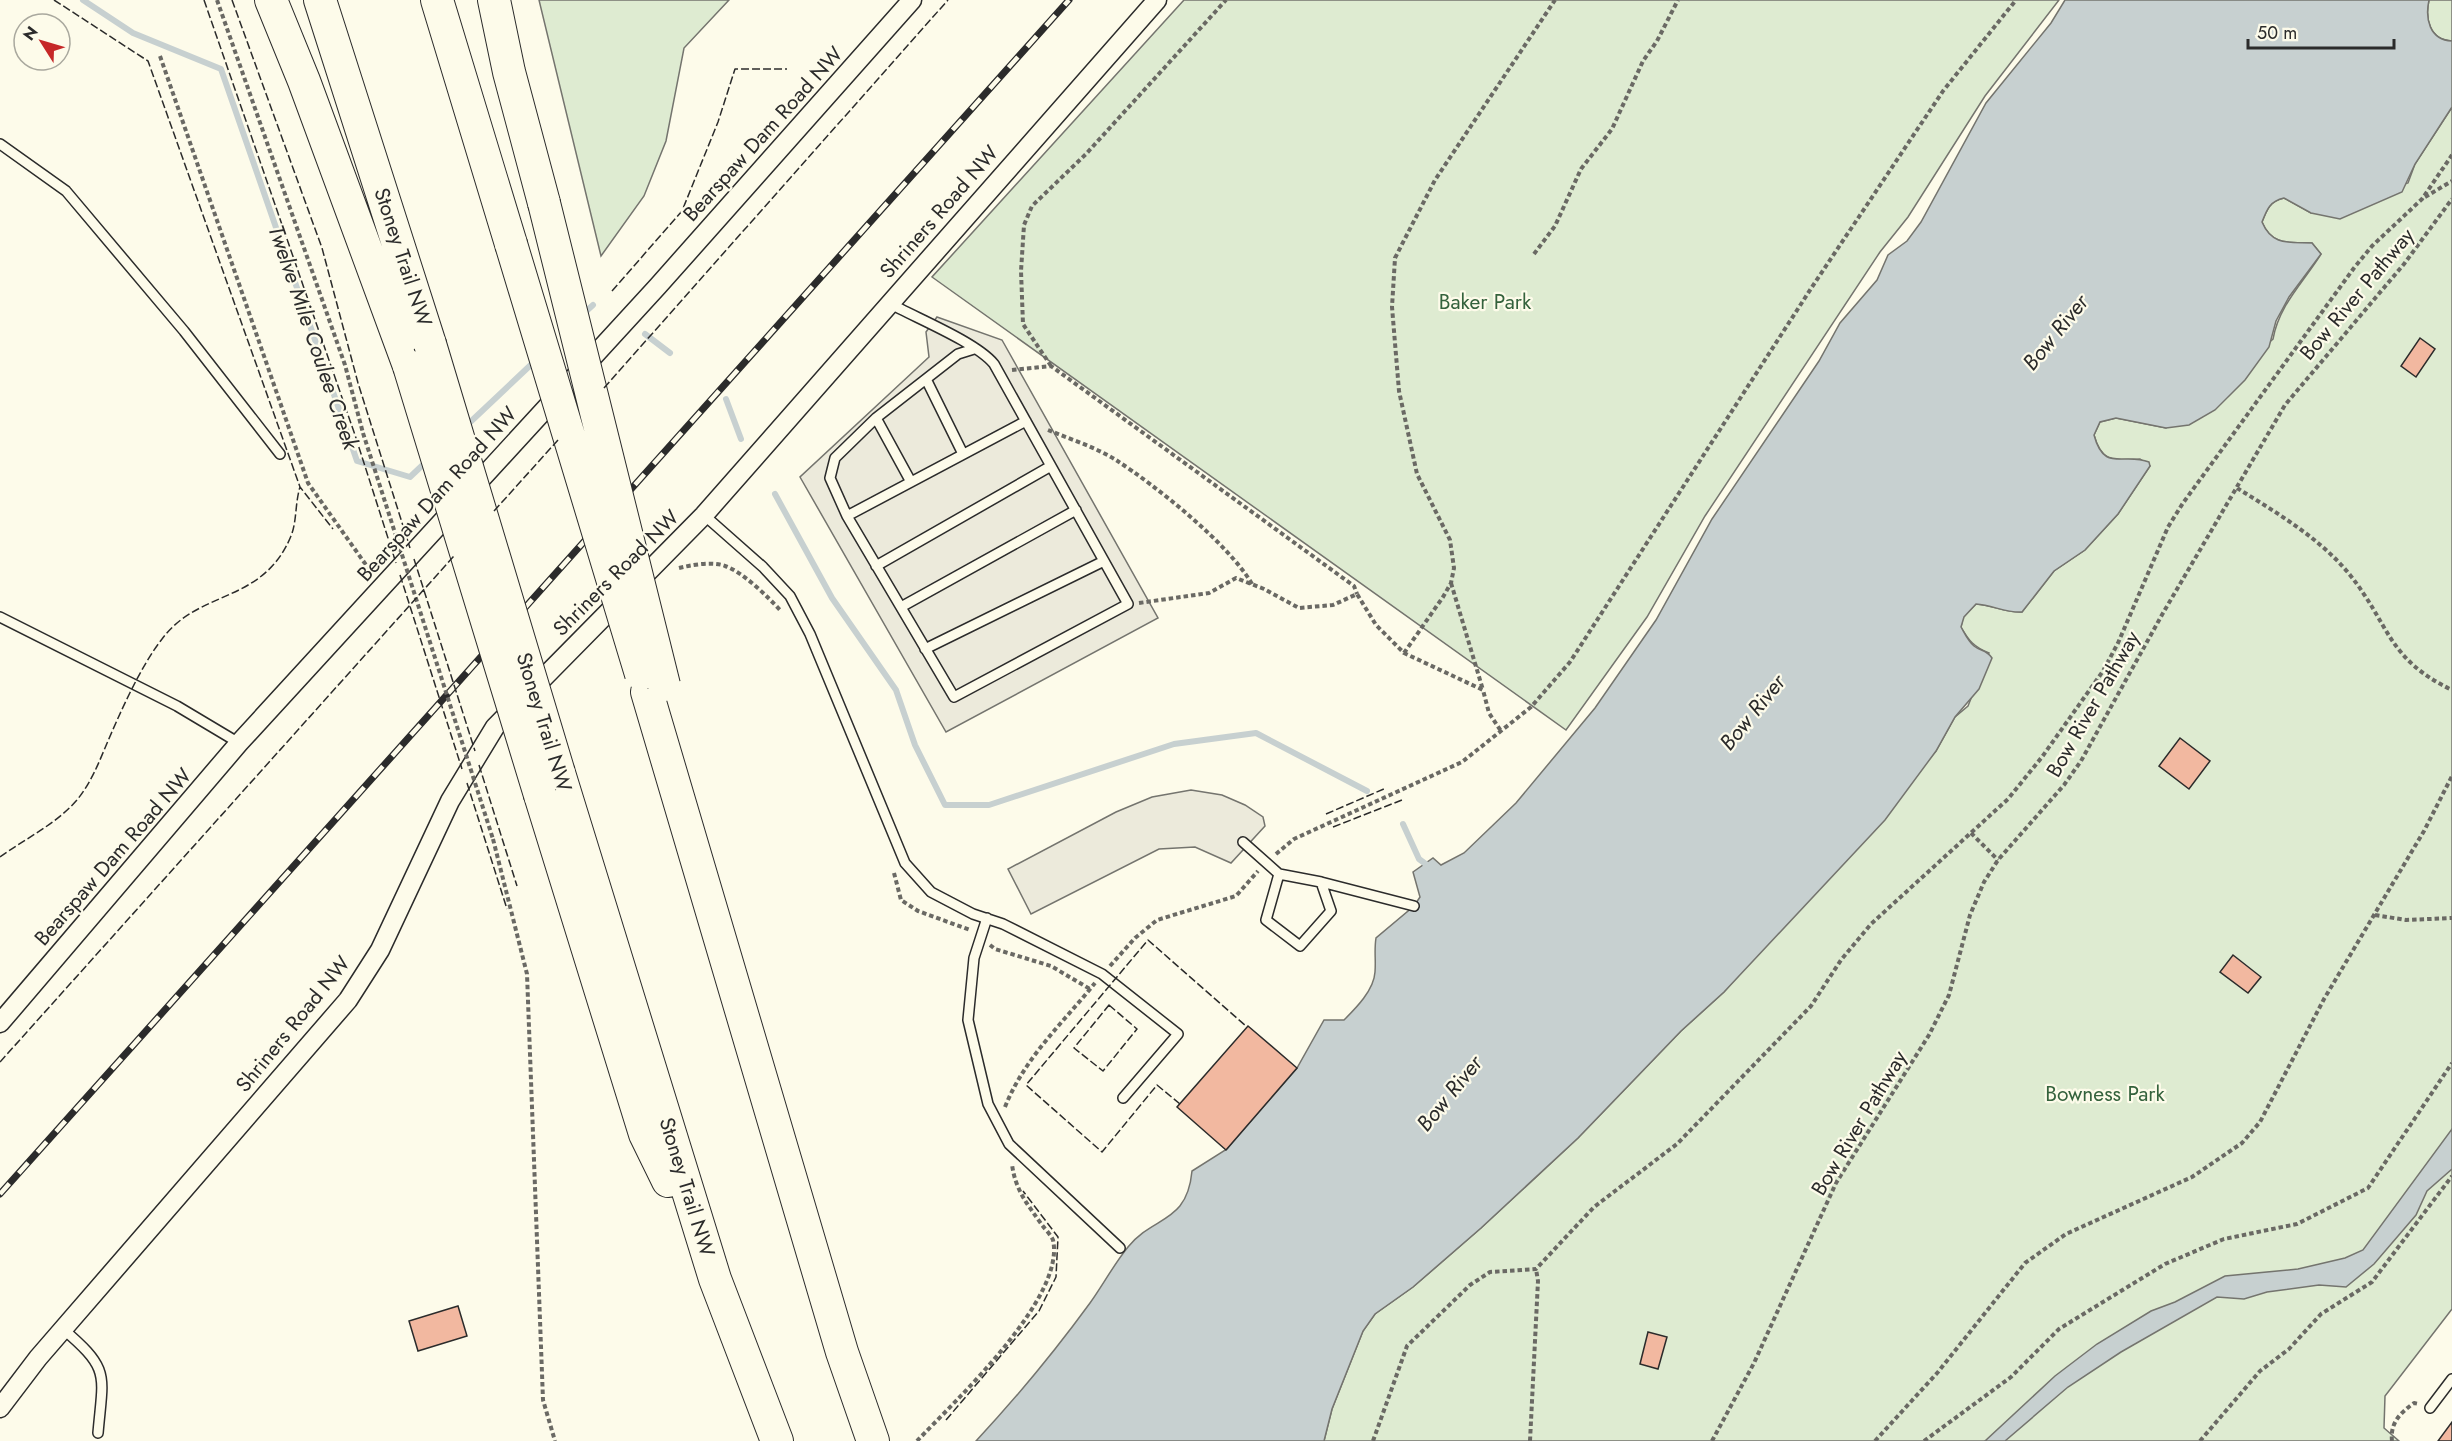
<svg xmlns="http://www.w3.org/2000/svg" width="2452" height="1441" font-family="Jost,sans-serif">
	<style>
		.green { fill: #deebd1; stroke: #74746e; stroke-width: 1.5 }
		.parking { fill: #eceadb; stroke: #74746e; stroke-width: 1.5 }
		.water { fill: #c7d0d0; stroke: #74746e; stroke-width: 1.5 }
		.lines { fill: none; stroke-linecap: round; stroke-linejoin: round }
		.stream { stroke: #c7d0d0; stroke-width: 6 }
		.building { fill: #f2b8a0; stroke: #2b2b2b; stroke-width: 1.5 }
		.lane-casing { stroke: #2b2b2b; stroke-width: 12 }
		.street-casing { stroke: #2b2b2b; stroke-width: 21 }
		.highway-casing { stroke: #2b2b2b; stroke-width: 34 }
		.path { stroke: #6a6964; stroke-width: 4; stroke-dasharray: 4.5 3; stroke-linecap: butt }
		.lane { stroke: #fdfbea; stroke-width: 9 }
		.street { stroke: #fdfbea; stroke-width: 18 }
		.highway { stroke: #fdfbea; stroke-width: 32 }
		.rail-casing { stroke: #2b2b2b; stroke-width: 7 }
		.rail { stroke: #fdfbea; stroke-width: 4.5; stroke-dasharray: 14; stroke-linecap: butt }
		.highway-bridge-casing { stroke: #2b2b2b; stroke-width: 34; stroke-linecap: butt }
		.path-bridge { stroke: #6a6964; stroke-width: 4; stroke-dasharray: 4.5 3; stroke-linecap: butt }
		.highway-bridge { stroke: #fdfbea; stroke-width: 32 }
		.fence { stroke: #2b2b2b; stroke-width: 1.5; stroke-dasharray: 8 3; stroke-linecap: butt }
		.labels { text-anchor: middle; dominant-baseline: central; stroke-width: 4.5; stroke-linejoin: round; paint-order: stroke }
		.street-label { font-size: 21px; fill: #2b2b2b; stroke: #fdfbea }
		.park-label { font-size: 21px; fill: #34623c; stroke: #fdfbea }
		.water-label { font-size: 22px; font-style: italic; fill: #2b2b2b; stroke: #fdfbea }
	</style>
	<rect width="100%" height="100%" fill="#fdfbea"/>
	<path class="green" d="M539,0H729L684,48L666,141L644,196L601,256Z
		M1184,0H2059L1985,96L1908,217L1880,252L1705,516L1647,617L1566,730L932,277Z
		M2429,0H2452V41C2429,40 2425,18 2429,0Z
		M2452,107V1309L2385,1396L2384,1428L2399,1441H1324L1332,1409L1363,1331L1375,1314L1413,1287L1481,1228L1578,1138L1681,1031L1724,992L1936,751L1955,717L1968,706L1989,653C1974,647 1969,641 1961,627L1963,617L1976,604C1993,605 2005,613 2022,612L2054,571L2085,550L2118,514L2150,466L2140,459C2115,460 2102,464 2094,435L2100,422L2116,418L2166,428L2273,339C2279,305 2303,283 2321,254L2312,243C2289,242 2272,246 2262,222C2267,209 2270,201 2284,198L2311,213L2408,183L2415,164Z"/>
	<path class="parking" d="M937,317L1002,340L1158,618L946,732L800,477L929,357L926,332Z
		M1191,790L1222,795L1245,805L1263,817L1265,826L1231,863L1195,847L1159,849L1031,914L1008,869L1116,812L1152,797Z"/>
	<path class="water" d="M2065,0H2429C2425,18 2429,40 2452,41V107L2415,164L2402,192L2340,219L2311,213L2284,198C2270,201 2267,209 2262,222C2272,246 2289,242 2312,243L2321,254L2289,297L2276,321L2269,347L2245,380L2215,410L2189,425L2166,428L2116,418L2100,422L2094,435C2104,473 2123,452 2149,462L2150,466L2118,514L2085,550L2054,571L2022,612C2005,613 1993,605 1976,604L1964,617L1961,627C1965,634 1968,641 1974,646C1980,651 1987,650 1992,658L1979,689L1955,717L1936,751L1885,820L1724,992L1681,1031L1578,1138L1481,1228L1413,1287L1375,1314L1363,1331L1332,1409L1324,1441H976C1016,1398 1055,1351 1090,1303C1103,1285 1114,1264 1128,1247C1154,1215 1187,1224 1192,1171L1227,1149L1297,1068L1324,1020H1344C1356,1008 1374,990 1375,972C1376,960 1374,950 1376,938L1414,906L1420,897L1413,872L1433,858L1441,865L1464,853L1516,803L1595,708L1656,620L1712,519L1819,361L1840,323L1877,280L1888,255L1907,241L1921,222L1986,103L2051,23Z
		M2452,1129V1169L2427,1191L2416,1215L2374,1264L2346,1287L2319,1285L2267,1292L2244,1299L2217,1297L2121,1352L2068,1387L2005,1441H1985L2055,1376L2097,1344L2151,1311L2175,1302L2225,1276L2298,1269L2345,1258L2363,1250Z"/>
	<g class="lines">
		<path class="stream" d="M83,0L133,33L221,69L357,461L410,477L428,460
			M582,315L593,305
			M645,334L670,353
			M726,399L741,439
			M465,427L536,360
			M775,494L832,598L896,690L915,745L945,805H989L1174,744L1256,733L1367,791
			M1403,824L1419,859L1431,868"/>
	</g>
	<path class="building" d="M2420,338L2435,349L2416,377L2401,366Z
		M2180,738L2210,761L2189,789L2159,766Z
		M2233,955L2261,977L2248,993L2220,972Z
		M1248,1026L1297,1068L1226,1150L1177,1107Z
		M458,1306L467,1336L418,1351L409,1321Z
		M1648,1332L1667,1337L1658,1369L1640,1364Z
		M2452,1422V1441H2438Z"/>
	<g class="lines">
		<g class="lane-casing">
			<path id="lane" d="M0,144L66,191L184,331L280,454
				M889,303C916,318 976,342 994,364L1128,604L954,697L847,516L830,478L835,458L876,418L958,354L974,349
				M926,379L963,454
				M876,418L911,482
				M704,515L763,567L790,596L810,634L905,863L931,892L973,914L1003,924L1102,974L1178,1034L1123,1098
				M847,516L1026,421
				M876,566L1051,466
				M901,607L1076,510
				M0,617L177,706L239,743
				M925,649L1104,561
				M1243,842L1279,874L1266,920L1300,946L1331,911L1321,882L1279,874
				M1321,882L1414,906
				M987,918L974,958L968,1020L988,1104L1009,1144L1120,1248
				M63,1329C111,1370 103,1374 98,1433
				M2430,1408L2452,1379"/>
		</g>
		<g class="street-casing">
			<path id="street" d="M0,1023L239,743L658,286L912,0
				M0,1408L38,1358L348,1000L380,950L450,801L495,727L704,515L1157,0"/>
		</g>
		<g class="highway-casing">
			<path id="highway" d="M271,0L304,81L409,366
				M320,0L430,344
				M437,0L511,244
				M494,0L509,72L544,203
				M647,692L842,1352L873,1441
				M559,773L715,1279L777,1441
				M540,795L645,1134L668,1181"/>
		</g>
		<path class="path" d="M217,0L345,365L363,433
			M160,56L308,483L371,572
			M2425,197L2452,181
			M1534,254L1555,226L1581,169L1612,129L1643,61L1657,41L1678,0
			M1051,366L1023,324L1021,271L1024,225L1032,206L1086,154L1226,0
			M1012,370L1051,366L1354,586L1357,594
			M1048,430C1070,439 1095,447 1116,460C1156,486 1228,543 1252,584
			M2237,488C2277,513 2320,538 2350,575C2390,625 2387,659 2452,690
			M679,568C691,565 713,561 725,566C743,572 768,597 780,610
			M1451,583L1483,690
			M1139,603L1209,593L1236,578L1264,589L1299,608L1333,605L1357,594L1376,625L1404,653L1483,690L1489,713L1501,731
			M1404,653L1443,597L1451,583L1454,568L1450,540L1417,474L1399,391L1392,307L1395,258L1435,180L1555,0
			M1971,833L1998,860
			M493,839L527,974L543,1400L555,1441
			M1276,854L1294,839L1462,762L1531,707L1570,662L1812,287L1943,91L2016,0
			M894,873L901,900L918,911L970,930
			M2375,915L2406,920L2452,918
			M990,945L995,949L1051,966L1090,989
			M1110,966L1135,938L1157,920L1236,896L1258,871
			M1005,1107C1025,1057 1062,1024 1095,983
			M917,1441C955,1401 1066,1298 1053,1240C1051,1235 1045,1229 1042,1225C1028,1205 1015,1190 1012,1164
			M1373,1441L1407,1346L1470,1285L1490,1272L1536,1269L1594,1207L1677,1144L1811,1006L1841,960L1871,924L2008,799L2042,757L2103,671L2118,643L2168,527L2183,503L2354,268L2372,246L2422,199L2452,155
			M1530,1441L1538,1281L1536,1269
			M1712,1441L1754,1363L1836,1183L1929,1035L1949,995L1970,915L1984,882L1998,860L2064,785L2081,761L2163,613L2285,405L2404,264L2452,199
			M1875,1441L1938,1372L2025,1263L2066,1234L2192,1177L2242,1143L2260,1122L2324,999L2424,831L2452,776
			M1924,1441L2011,1377L2059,1329L2165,1264L2224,1239L2297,1224L2368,1188L2452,1063
			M2200,1441L2260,1371L2289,1349L2321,1314L2372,1282L2452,1176
			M2392,1441C2390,1423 2400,1413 2414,1403L2419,1404"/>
		<use href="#lane" class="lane"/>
		<use href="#street" class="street"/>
		<use href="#highway" class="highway"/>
		<g class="rail-casing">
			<path id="rail" d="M0,1194L1069,0"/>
		</g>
		<use href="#rail" class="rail"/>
		<g class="highway-bridge-casing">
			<path id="highway-bridge" d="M544,203L664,685
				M511,244L641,674
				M430,344L559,773
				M409,366L540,795"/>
		</g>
		<path class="path-bridge" d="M363,433L493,839"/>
		<use href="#highway-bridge" class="highway-bridge"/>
		<path class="fence" d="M54,0L148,61L300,487L333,529
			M204,0L355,435L396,563
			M232,0L322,248L358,383L410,548
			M612,291L682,211L718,122L735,69H787
			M604,388L948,0
			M494,511L558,440
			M414,559L475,751
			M400,575L462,769
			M479,765L517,886
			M467,783L507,909
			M1326,814L1386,788
			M1333,827L1402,800
			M0,857C26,838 55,825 77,800C90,784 97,767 105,748C119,715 140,667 162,639C199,589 263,604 291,536C297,521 295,503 300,487
			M1109,1005L1137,1029L1103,1071L1074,1048Z
			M0,1062L454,556
			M1180,1104L1157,1085L1102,1152L1026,1085L1148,940L1247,1027
			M946,1420L1039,1311L1056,1277L1058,1237L1023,1191"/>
	</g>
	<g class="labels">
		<g class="street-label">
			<text transform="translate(763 134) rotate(-48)">Bearspaw Dam Road NW</text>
			<text transform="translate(939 212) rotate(-49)">Shriners Road NW</text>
			<text transform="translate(403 257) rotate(72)">Stoney Trail NW</text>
			<text transform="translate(2357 294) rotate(-50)">Bow River Pathway</text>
			<text transform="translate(437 494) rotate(-48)">Bearspaw Dam Road NW</text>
			<text transform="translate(616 573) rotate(-45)">Shriners Road NW</text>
			<text transform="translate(2093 704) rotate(-60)">Bow River Pathway</text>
			<text transform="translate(544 722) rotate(73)">Stoney Trail NW</text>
			<text transform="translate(113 857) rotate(-49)">Bearspaw Dam Road NW</text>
			<text transform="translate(293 1024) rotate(-51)">Shriners Road NW</text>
			<text transform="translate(1859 1123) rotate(-59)">Bow River Pathway</text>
			<text transform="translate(687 1187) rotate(73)">Stoney Trail NW</text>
		</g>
		<g class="park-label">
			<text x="1485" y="302">Baker Park</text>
			<text x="2105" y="1094">Bowness Park</text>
		</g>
		<g class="water-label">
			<text transform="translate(2055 332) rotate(-51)">Bow River</text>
			<text transform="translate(314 337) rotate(71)">Twelve Mile Coulee Creek</text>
			<text transform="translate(1752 712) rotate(-51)">Bow River</text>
			<text transform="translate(1449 1093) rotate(-51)">Bow River</text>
		</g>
	</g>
	<g transform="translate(42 42) rotate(307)"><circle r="28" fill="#fdfbea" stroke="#a9a89e" stroke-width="1.5"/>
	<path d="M0-4.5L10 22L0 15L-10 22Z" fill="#c62828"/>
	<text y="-9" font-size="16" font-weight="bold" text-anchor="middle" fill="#2b2b2b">N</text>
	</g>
	<path d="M2248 39v9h146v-9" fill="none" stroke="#2b2b2b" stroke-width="3"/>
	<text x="2257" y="39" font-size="18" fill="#2b2b2b" stroke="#fdfbea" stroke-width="4.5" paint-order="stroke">50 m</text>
</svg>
